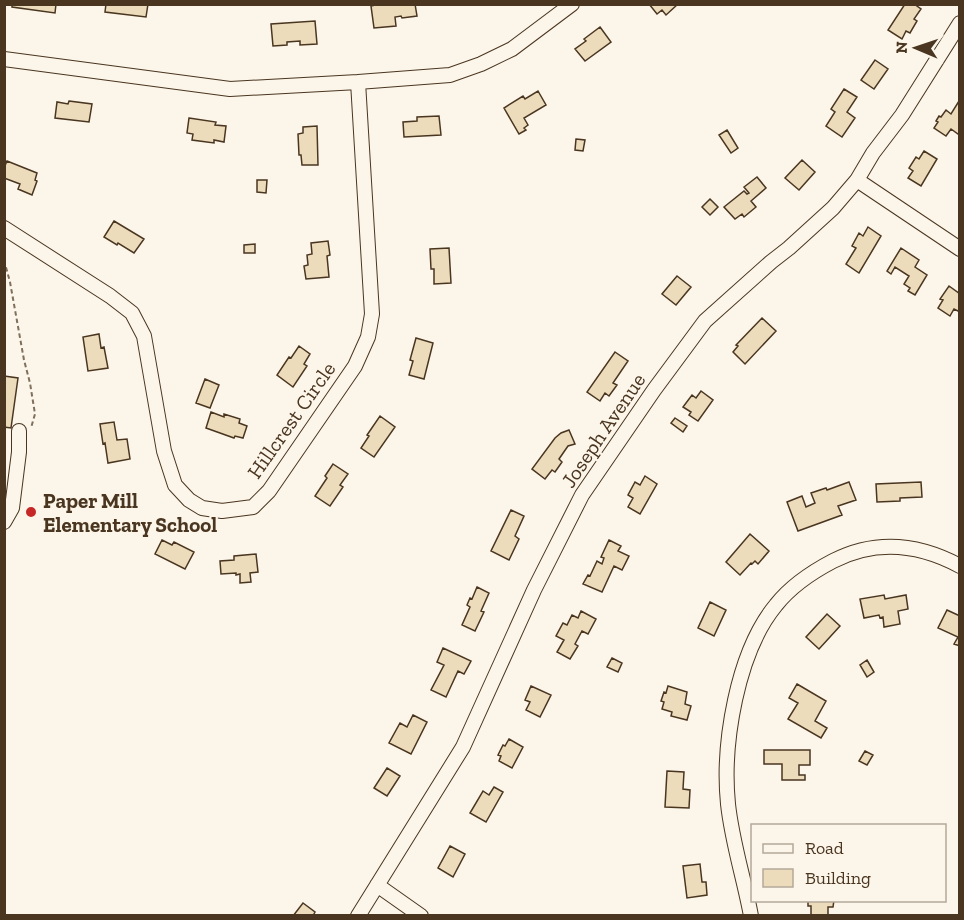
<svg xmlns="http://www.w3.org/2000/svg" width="964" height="920" font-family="'Zilla Slab',serif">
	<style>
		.building { fill: #ecdcbc; stroke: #4a3520; stroke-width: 1.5 }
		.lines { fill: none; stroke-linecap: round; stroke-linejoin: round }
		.minor-casing { stroke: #4a3520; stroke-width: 16 }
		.path { stroke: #7f6f5c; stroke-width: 2; stroke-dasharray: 4.5 3; stroke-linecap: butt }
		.minor { stroke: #fbf6e9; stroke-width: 14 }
		.poi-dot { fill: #c62828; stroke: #fbf6e9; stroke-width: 2 }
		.labels { text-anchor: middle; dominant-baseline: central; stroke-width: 4.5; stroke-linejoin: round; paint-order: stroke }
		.street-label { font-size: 21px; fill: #4a3520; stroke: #fbf6e9 }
		.poi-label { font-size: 21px; font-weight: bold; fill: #4a3520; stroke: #fbf6e9; text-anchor: start }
	</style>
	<rect width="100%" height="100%" fill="#fbf6e9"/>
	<path class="building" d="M12,4H56L55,13L12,7Z
		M106,4H148L146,17L105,12Z
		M380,4H415L417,16L402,18L401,16L395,17L396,26L374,28L371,6Z
		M649,4H678L666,15L662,10L657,14Z
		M905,4H914L921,9L914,19L917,21L910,33L906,31L902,39L888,30Z
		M315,21L317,44L300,45V41L287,42V45L273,46L271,24Z
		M600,27L611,42L585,61L575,49L586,41L584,39Z
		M875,60L888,69L874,89L861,80Z
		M844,89L857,97L847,112L855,118L842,137L826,126L835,112L831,109Z
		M538,91L546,105L524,118L528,125L524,128L526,130L519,134L504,108L523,96L525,99Z
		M69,101L92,104L89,122L55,118L57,102L68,104Z
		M959,101L960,132L958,134L951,129L946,136L934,128L938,122L936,121L939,116L941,117L946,110L951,114Z
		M439,116L441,135L404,137L403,122L417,121V117Z
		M189,118L216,122L215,125L226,126L224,142L214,140V143L192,140L193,134L187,133Z
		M317,126L318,165H302L301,155H299L298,134L303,133V127Z
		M727,130L738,148L731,153L719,135Z
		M576,139L585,140L583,151L575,150Z
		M924,151L937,159L921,186L908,178L913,171L909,168L916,157L919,159Z
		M802,160L815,172L799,190L785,178Z
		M7,161L37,173L35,180L37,181L32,195L18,189L20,184L4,178V168Z
		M757,177L766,188L751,201L756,207L744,217L742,214L735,219L724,207L744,191L747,194L749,193L744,187Z
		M257,180H267L266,193L257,192Z
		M710,199L718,207L710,215L702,207Z
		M114,221L144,239L134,253L118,243L117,245L104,237Z
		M868,227L881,236L859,273L846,264L856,248L852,246L859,233L863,236Z
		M328,241L330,255L327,256L329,277L306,279L304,266L308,265L307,255L312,254L311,243Z
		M255,244V253H244V245Z
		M449,248L451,283L434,284V269H431L430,249Z
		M901,248L919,260L915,267L927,275L915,295L908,291L910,288L904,284L909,276L895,267L891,274L887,271Z
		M677,276L691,287L676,305L662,294Z
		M949,286L960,294V312L954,309L950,316L938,308L943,300L940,299Z
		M762,318L776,331L745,364L733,352L738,346L736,345Z
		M99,334L101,348L104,347L108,368L88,371L83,337Z
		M416,338L433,343L424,379L409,375L413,361L410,360Z
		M299,346L310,354L304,364L307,366L293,387L277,375L289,357L291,358Z
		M615,352L628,361L613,383L617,385L609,396L605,393L600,401L587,392Z
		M4,376L18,378L11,428L4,427Z
		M205,379L219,385L210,408L196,403Z
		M701,391L713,400L698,421L689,415L691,412L683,407L692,395L696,398Z
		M211,412L224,417V414L240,419L239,423L247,426L243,438L235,436L234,438L206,428Z
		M380,416L395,427L374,457L361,448L369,436L367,435Z
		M675,418L687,426L683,432L671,423Z
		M114,422L117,440L127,439L130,459L108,463L105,443L103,444L100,424Z
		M569,430L575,444L568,446L559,459L562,462L555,472L552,470L545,479L532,469L555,438L561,433Z
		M333,464L348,474L340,485L343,487L330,506L315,496L327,478L325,476Z
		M645,476L657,484L640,514L628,507L633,498L628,495L635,482L640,485Z
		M849,482L856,500L838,506L842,515L798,531L787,502L802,496L806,507L815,503L811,493L826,488L827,490Z
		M921,482L922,497L900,498V501L877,502L876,484Z
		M511,510L524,516L515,536L519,539L509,560L491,551Z
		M750,534L769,551L758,564L755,561L752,564L751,563L740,575L726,562Z
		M162,540L172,545L174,542L194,552L185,569L155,554Z
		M609,540L621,546L618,551L629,556L622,570L614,566L602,592L583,584L588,575L590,576L597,561L602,564L604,558L601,557Z
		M256,554L258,572L250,573L251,582L240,583V574L236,575V573L221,574L220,561L234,560V556Z
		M477,587L489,593L481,611L484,612L475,631L462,625L470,607L467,605L470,598L472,599Z
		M884,595L885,599L906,595L908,609L898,611L900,624L884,627L883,617L880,618L879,615L864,618L860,599Z
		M710,602L726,610L714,636L698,628Z
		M947,610L960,616V646L954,644L958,637L938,628Z
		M581,611L596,619L588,634L582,631L575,644L578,646L570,659L557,652L564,640L556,636L563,623L567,625L572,615L578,618Z
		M827,614L840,626L819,649L806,637Z
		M443,648L471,661L464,674L458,671L446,697L431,690L444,665L437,662Z
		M612,658L622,663L618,672L607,667Z
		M867,660L874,672L867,677L860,665Z
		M797,684L826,701L815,721L827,728L821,738L788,719L798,703L789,698Z
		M531,686L551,695L540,717L526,710L530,702L525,700Z
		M668,686L687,692L685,704L691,706L687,720L671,716L672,712L662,709L664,702L661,701L664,692L666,693Z
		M413,715L427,722L411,754L389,743L400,723L407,727Z
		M509,739L523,747L512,768L499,761L501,756L498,755L503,745L505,746Z
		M764,750H810V765H799V775H805V780H782V764H764Z
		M865,751L873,755L867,765L859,761Z
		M387,768L400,776L387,796L374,788Z
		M667,771L684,772L683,789L690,790L689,808L665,807Z
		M494,787L503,792L486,822L470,813L483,791L489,795Z
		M450,846L465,854L453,877L438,868Z
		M700,864L702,882H706L707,895L687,898L683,866Z
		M808,900H834L833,907H828V916H811V906H808Z
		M303,903L315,912L313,916H293Z"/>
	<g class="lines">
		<g class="minor-casing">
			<path id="minor" d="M4,59L230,89L358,82L450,75L481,64L512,49L572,4
				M857,180L960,249
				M4,228L110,296L132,313L144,336L164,451L175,485L189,500L202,508L222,511L253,507L269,491L355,366L368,337L372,314L358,82
				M4,522L12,508L19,452V431
				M377,885L421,916
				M358,916L463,747L534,590L582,495L654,390L705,321L771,262L789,248L833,208L857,180L873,153L902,115L960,23
				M751,916C744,878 732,842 728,804C722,744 737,652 776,605C791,586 812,572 833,561C876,539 919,544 960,566"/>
		</g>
		<path class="path" d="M4,260L10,282L24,360L30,383L35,414L31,428"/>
		<use href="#minor" class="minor"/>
	</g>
	<circle class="poi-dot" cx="31" cy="512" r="6"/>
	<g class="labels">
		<g class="street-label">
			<text transform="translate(291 420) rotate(-55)">Hillcrest Circle</text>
			<text transform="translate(603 430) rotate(-56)">Joseph Avenue</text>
		</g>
		<g class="poi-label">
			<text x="43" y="500">Paper Mill<tspan x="43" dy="24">Elementary School</tspan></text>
		</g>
	</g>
	<rect width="964" height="920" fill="none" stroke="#4a3520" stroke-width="12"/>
	<rect x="751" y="824" width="195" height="78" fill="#fbf6e9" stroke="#b4a999" stroke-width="1.5"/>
	<rect x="763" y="844" width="30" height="9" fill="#fbf6e9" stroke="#b4a999" stroke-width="1.5"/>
	<text x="805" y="854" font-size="18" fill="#4a3520">Road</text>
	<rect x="763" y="869" width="30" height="18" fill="#ecdcbc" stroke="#b4a999" stroke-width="1.5"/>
	<text x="805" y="884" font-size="18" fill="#4a3520">Building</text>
	<g transform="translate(916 48) rotate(272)" stroke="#fbf6e9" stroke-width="4.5" paint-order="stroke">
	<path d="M0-4.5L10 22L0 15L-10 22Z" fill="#4a3520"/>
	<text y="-9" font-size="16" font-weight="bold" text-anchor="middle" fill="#4a3520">N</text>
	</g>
</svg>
